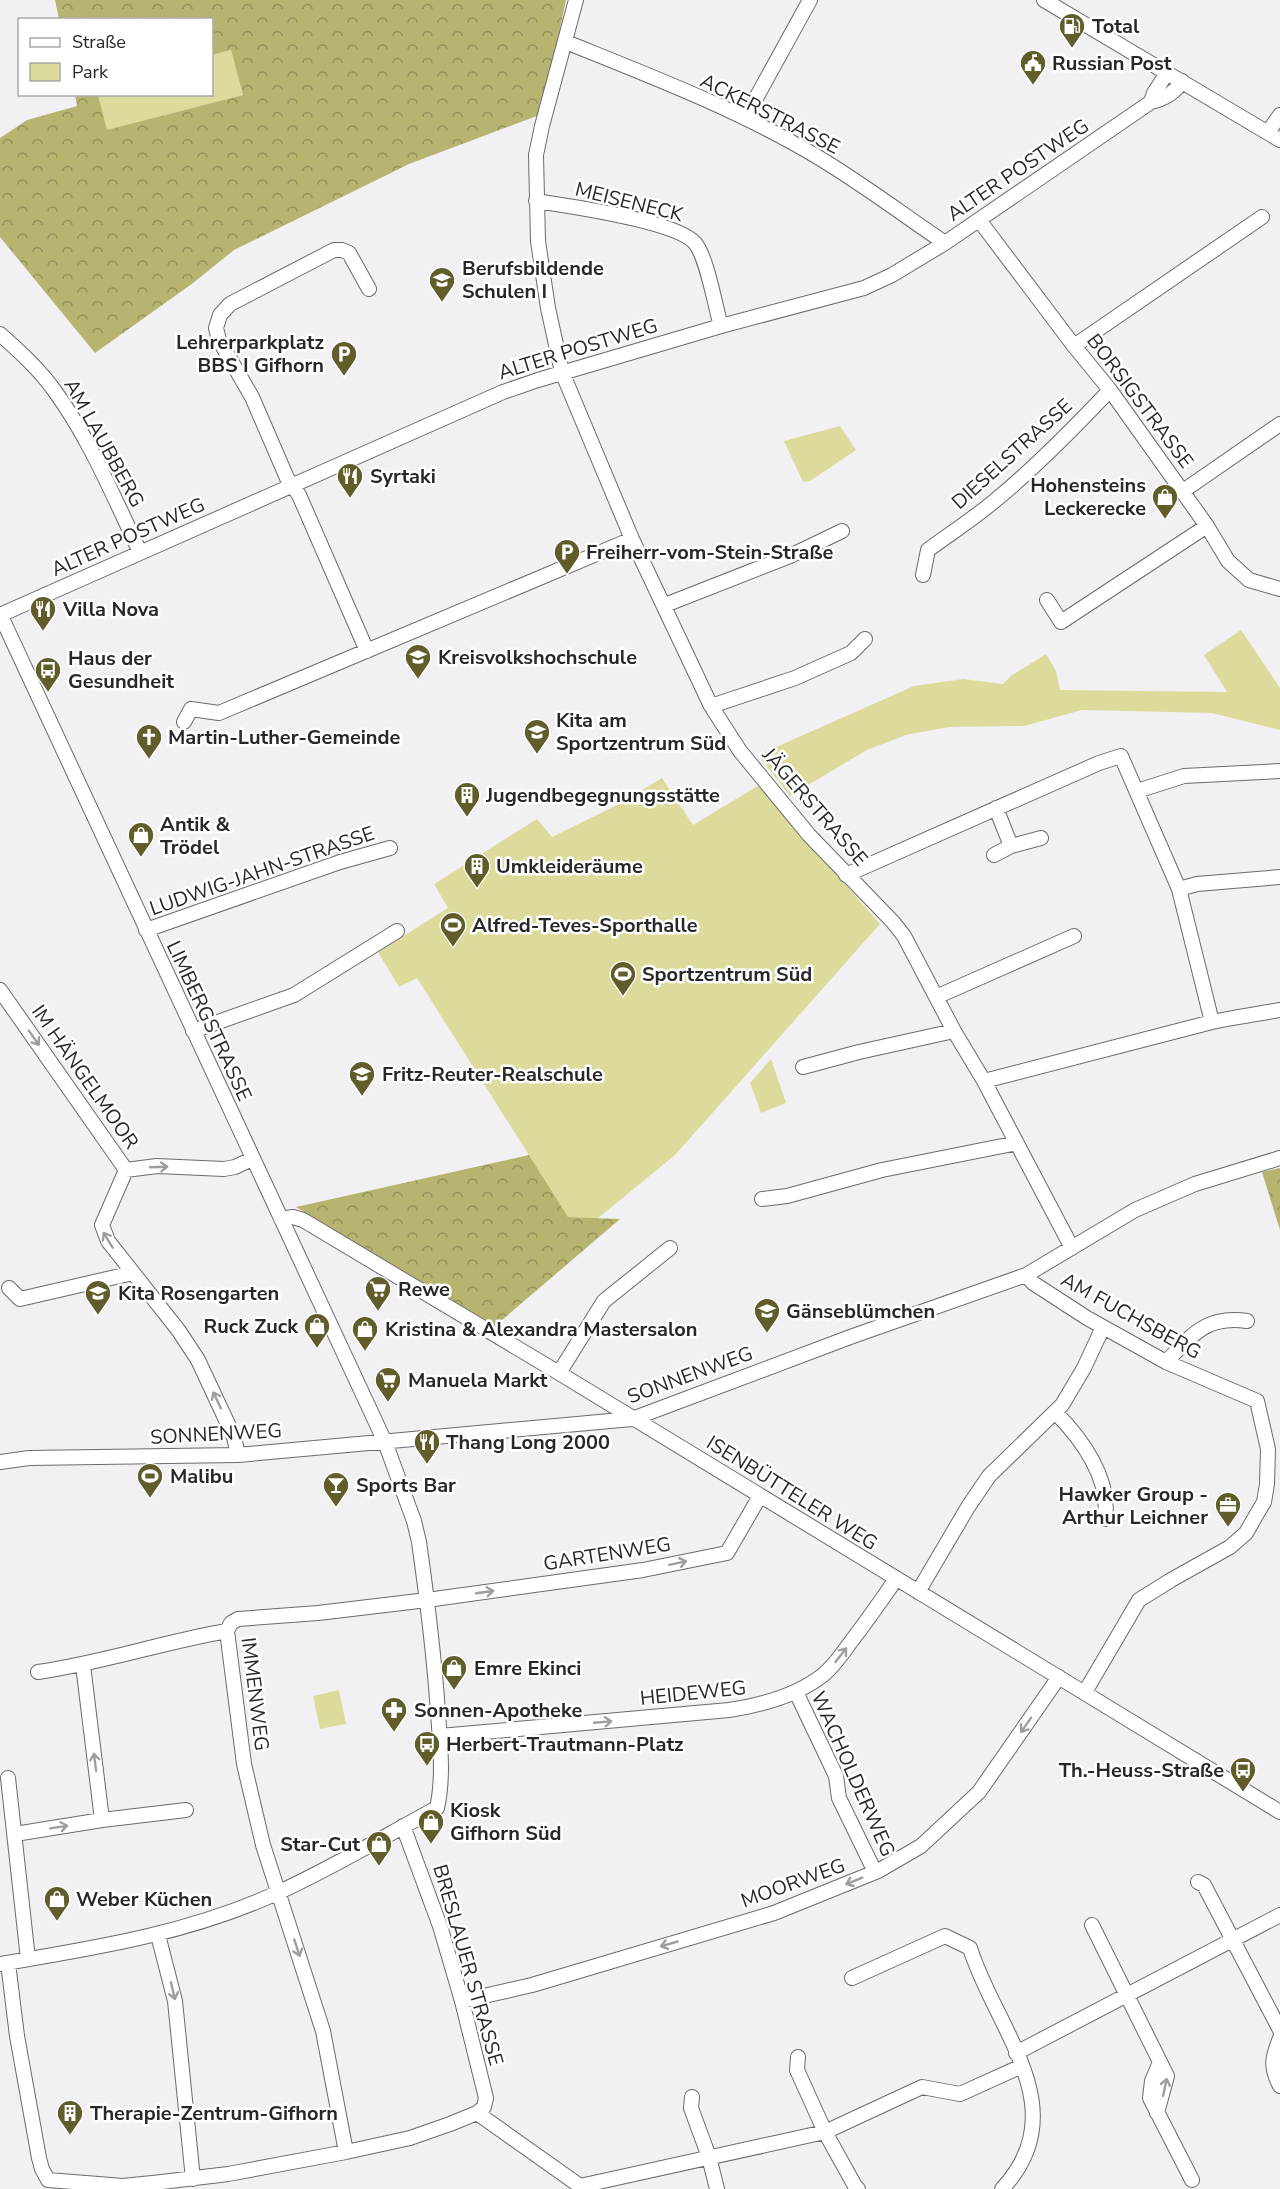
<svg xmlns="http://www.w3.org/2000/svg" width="1280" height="2189" font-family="'Nunito Sans',sans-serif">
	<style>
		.green { fill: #dddb9b }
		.forest { fill: url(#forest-crowns) }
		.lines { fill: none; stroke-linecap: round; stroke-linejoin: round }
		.minor-casing { stroke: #6c696d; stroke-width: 16 }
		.minor { stroke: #fff; stroke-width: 14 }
		.oneway { stroke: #9e9e9f }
		.labels { text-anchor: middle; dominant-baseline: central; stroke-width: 5; stroke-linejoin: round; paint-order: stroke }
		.poi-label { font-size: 20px; font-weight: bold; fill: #282729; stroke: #fff; text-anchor: start }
		.street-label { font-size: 20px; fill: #282729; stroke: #fff }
	</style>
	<defs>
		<pattern id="forest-crowns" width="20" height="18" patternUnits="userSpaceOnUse" patternTransform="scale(1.5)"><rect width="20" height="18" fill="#b6b46f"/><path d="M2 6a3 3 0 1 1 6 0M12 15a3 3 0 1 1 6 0" fill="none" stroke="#94925b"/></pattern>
	</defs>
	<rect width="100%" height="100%" fill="#f3f0f4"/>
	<path class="green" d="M231,50L243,95L106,131L98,95L212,94V55Z
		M840,426L856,450L810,481L803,482L784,441Z
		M1241,630L1280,688V730L1212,713L1082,710L1024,726L949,727L906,735L867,750L790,796L758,755L914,686L963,679L1003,684L1011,676L1046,654L1056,671L1060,690L1227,692L1204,655Z
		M662,778L693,825L759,785L880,924L675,1155L597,1219L568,1217L417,978L399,987L378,952L448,908L434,884L537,819L552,837L615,806Z
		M771,1059L786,1103L761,1113L750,1083Z
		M339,1690L346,1724L320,1729L313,1696Z"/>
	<path class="forest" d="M55,0H566L542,114L409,164L234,250L193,283L95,353L0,237V138L27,120L77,106L75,95H98L107,130L243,95L231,50L212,55V20L59,19Z
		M529,1155L568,1217L620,1219L495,1326L296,1207Z
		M1280,1168V1230L1262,1172Z"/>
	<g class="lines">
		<g class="minor-casing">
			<path id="minor" d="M576,0L542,126L536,155L538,241L548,308L562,372L632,539L711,706L740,751L809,835L893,922L904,936L954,1031L984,1081L1072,1248
				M1044,0L1280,140
				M566,42C650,76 737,109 816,156C860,182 902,214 945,243
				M1151,102L1154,93L1167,73
				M745,118L810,0
				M1268,132L1280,115
				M536,201C569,206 676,221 695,243C707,257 715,306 721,326
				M979,220L1074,346L1110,390L1207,526L1228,561L1249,580L1280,589
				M0,334C19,351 39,369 54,390C90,439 114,498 140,552
				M1074,346L1262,217
				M1183,491L1280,424
				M923,575L928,550C951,533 976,517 998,498C1038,465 1074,428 1110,390
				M1047,600L1061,622L1207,526
				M665,605L790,556L842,531
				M0,614L385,1442L414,1521L419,1542C427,1598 434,1655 438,1712C440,1744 444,1777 437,1808C385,1836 332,1868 279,1892C191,1933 95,1948 0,1964
				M0,615L503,392L538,380L721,326L864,288L892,275L945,243L1151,102C1164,99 1175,93 1182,81
				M367,651L299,495L287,478L252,397L219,340L216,328L220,315L230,304L334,250H342L349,253L369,289
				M711,706L795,678L851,653L865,639
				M184,722L191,709L219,713L632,539
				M1137,791L1184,776L1280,771
				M996,808L1011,846L1041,838
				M994,855L1011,846
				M846,875L1099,763L1121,756L1179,889L1212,1022L984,1081
				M1179,889L1197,884L1280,877
				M146,930L340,862L390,848
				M0,990L126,1170L157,1166L224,1169L235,1167L252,1159
				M936,997L1074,936
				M1212,1022C1235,1017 1257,1014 1280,1010
				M193,1031L294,995L397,931
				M803,1067L859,1052L954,1031
				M126,1170L102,1225L108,1241L179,1331L198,1360L234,1437L238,1455
				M762,1199L787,1196L882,1170L1017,1143
				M281,1219L293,1217L303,1220L559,1373L1280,1812
				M1026,1275L1033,1283L1087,1318L1166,1362L1257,1401L1268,1449L1267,1484L1264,1502L1258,1512L1246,1533L1230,1547L1171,1580L1139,1600L1085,1692
				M9,1288L20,1299L133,1273
				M1166,1362C1191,1336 1206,1315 1247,1321
				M559,1373L604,1301L670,1248
				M1055,1412C1082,1439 1111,1479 1105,1519
				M0,1462L29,1458L238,1455L632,1419L853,1336L1026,1275L1135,1210L1195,1184L1280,1158
				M918,1592L968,1507L989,1476L1062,1405L1084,1368L1103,1327
				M83,1665L102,1820
				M38,1672C102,1663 163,1642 227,1631
				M796,1692L836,1776L839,1798L875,1872
				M440,1736L729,1710C763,1705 796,1696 823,1675C834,1666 842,1654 850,1643C866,1622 881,1601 896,1579
				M8,1778L28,1959
				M15,1834L102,1820L186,1810
				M1198,1882L1204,1885L1280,2030
				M1092,1925L1167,2076L1157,2113
				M158,1935L175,2001L193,2179
				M8,1963L17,2036L39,2158L42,2169L48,2180L123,2186L162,2182L228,2174L346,2152L410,2138L450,2124L477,2113L484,2107L486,2098L462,2001L440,1926L403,1826
				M852,1978L945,1936L970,1948C995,2029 1077,2109 1002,2189
				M462,2001L532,1985L774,1913L878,1871L921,1846L979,1792L1059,1677
				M1280,2038C1272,2058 1270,2067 1280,2086
				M1016,2053L1280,1915
				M798,2057L797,2070L825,2132L922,2087L960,2094L1022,2066
				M1160,2062L1152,2081L1150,2098L1192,2180
				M692,2097L691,2108L709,2157L717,2189
				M477,2113L580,2186L825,2132L855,2186L858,2189
				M346,2152L323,2031L263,1845L244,1764L227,1631L231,1623L238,1619L318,1613L427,1600L643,1570L727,1553L760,1496"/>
		</g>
		<use href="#minor" class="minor"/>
	</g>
	<defs><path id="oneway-shaft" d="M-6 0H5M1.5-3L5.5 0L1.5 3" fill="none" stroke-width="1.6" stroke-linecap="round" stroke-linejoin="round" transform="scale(1.5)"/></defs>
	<g class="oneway">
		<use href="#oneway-shaft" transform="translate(34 1038) rotate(55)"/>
		<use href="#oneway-shaft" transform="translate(159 1167) rotate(-2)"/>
		<use href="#oneway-shaft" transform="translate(108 1240) rotate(-121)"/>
		<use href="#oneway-shaft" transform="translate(217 1400) rotate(-115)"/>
		<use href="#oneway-shaft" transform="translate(678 1563) rotate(-12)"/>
		<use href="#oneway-shaft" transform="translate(485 1592) rotate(-8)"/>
		<use href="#oneway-shaft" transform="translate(841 1655) rotate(-52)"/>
		<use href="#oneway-shaft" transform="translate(603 1722) rotate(-5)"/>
		<use href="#oneway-shaft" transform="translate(1026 1725) rotate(125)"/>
		<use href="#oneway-shaft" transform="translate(95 1762) rotate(-97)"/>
		<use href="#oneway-shaft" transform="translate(59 1827) rotate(-9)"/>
		<use href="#oneway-shaft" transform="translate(854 1881) rotate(158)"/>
		<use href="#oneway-shaft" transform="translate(669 1944) rotate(164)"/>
		<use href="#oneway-shaft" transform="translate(297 1948) rotate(72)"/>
		<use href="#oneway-shaft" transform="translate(173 1991) rotate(77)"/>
		<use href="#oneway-shaft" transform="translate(1165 2087) rotate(-78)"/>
	</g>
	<defs>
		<g id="fuel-pin" transform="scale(1.35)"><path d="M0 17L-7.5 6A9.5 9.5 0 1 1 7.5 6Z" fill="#605d2a" stroke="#fff"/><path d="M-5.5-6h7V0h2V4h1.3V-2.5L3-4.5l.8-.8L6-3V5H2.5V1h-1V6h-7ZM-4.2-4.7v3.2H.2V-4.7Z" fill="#fff"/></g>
		<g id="civic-pin" transform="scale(1.35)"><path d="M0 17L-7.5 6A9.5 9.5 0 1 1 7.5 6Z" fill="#605d2a" stroke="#fff"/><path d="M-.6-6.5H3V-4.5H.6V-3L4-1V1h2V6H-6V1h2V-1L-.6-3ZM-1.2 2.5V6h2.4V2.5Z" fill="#fff"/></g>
		<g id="school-pin" transform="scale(1.35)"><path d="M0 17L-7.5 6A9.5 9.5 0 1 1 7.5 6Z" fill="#605d2a" stroke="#fff"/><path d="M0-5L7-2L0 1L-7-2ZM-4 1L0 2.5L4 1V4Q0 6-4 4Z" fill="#fff"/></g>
		<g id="parking-pin" transform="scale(1.35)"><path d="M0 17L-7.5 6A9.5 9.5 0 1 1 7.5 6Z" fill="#605d2a" stroke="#fff"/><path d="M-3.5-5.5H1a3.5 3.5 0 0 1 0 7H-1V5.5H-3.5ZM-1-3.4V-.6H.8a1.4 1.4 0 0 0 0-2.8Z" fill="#fff"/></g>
		<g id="restaurant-pin" transform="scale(1.35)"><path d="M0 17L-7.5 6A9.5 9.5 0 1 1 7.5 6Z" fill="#605d2a" stroke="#fff"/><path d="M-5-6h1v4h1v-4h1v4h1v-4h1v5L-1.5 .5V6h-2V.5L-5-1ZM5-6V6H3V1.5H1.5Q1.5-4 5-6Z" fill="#fff"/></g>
		<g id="shop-pin" transform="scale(1.35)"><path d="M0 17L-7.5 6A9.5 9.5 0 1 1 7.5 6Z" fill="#605d2a" stroke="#fff"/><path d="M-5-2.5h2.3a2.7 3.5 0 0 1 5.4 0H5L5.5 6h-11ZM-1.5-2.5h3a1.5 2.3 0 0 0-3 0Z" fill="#fff"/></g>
		<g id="bus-pin" transform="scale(1.35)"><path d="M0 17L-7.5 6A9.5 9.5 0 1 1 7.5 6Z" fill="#605d2a" stroke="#fff"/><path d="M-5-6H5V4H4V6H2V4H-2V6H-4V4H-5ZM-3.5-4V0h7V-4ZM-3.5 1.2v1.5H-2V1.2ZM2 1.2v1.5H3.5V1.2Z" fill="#fff"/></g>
		<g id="church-pin" transform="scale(1.35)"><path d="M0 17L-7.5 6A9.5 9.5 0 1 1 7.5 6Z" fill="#605d2a" stroke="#fff"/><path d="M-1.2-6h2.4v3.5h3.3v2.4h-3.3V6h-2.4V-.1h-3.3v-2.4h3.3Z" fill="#fff"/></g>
		<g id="building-pin" transform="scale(1.35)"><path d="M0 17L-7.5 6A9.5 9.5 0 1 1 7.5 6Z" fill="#605d2a" stroke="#fff"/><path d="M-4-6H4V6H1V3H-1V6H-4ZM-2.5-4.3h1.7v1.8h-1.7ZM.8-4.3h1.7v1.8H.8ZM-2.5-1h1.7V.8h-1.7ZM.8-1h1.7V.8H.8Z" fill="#fff"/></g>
		<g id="stadium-pin" transform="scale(1.35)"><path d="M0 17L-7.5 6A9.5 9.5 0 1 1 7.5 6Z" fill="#605d2a" stroke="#fff"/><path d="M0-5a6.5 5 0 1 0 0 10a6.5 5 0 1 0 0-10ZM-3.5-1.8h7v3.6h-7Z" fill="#fff"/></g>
		<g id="supermarket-pin" transform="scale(1.35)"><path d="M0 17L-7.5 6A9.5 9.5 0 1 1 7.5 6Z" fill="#605d2a" stroke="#fff"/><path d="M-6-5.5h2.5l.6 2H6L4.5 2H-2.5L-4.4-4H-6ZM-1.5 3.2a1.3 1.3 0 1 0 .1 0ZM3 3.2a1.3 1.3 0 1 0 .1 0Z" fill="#fff"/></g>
		<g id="bar-pin" transform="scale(1.35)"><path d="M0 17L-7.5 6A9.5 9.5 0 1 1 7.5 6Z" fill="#605d2a" stroke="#fff"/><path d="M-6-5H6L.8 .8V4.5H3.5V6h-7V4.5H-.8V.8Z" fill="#fff"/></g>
		<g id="office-pin" transform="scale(1.35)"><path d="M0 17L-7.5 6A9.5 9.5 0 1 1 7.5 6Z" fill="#605d2a" stroke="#fff"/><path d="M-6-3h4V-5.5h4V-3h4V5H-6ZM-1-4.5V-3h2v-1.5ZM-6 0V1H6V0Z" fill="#fff"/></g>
		<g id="pharmacy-pin" transform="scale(1.35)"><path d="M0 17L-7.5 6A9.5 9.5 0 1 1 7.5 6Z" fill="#605d2a" stroke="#fff"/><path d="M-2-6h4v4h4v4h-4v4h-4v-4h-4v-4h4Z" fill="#fff"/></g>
	</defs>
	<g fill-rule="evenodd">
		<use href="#fuel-pin" x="1072" y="26"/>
		<use href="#civic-pin" x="1033" y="63"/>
		<use href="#school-pin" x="442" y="280"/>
		<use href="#parking-pin" x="344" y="354"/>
		<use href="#restaurant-pin" x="350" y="476"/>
		<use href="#shop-pin" x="1165" y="497"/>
		<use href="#parking-pin" x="567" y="552"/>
		<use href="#restaurant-pin" x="43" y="609"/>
		<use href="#school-pin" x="418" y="657"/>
		<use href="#bus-pin" x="48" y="670"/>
		<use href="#school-pin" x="537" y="732"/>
		<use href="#church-pin" x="149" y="737"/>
		<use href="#building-pin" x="467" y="795"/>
		<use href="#shop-pin" x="141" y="835"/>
		<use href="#building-pin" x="477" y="866"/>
		<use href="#stadium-pin" x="453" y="925"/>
		<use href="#stadium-pin" x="623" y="974"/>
		<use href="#school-pin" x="362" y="1074"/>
		<use href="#supermarket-pin" x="378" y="1289"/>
		<use href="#school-pin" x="98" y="1293"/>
		<use href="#school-pin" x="767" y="1311"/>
		<use href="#shop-pin" x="317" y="1326"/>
		<use href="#shop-pin" x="365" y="1329"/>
		<use href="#supermarket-pin" x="388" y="1380"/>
		<use href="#restaurant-pin" x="427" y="1442"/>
		<use href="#stadium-pin" x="150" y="1476"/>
		<use href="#bar-pin" x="336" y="1485"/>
		<use href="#office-pin" x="1228" y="1505"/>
		<use href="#shop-pin" x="454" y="1668"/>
		<use href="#pharmacy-pin" x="394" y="1710"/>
		<use href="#bus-pin" x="427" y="1744"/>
		<use href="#bus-pin" x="1243" y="1770"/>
		<use href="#shop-pin" x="431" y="1822"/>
		<use href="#shop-pin" x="379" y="1844"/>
		<use href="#shop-pin" x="57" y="1899"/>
		<use href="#building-pin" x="70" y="2113"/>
	</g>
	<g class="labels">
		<g class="poi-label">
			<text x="1092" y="26">Total</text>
			<text x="1052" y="63">Russian Post</text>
			<text x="462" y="268">Berufsbildende<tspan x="462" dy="23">Schulen I</tspan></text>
			<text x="324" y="342" text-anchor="end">Lehrerparkplatz<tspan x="324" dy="23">BBS I Gifhorn</tspan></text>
			<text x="370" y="476">Syrtaki</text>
			<text x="1146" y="485" text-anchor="end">Hohensteins<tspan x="1146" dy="23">Leckerecke</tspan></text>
			<text x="586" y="552">Freiherr-vom-Stein-Straße</text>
			<text x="63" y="609">Villa Nova</text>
			<text x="438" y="657">Kreisvolkshochschule</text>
			<text x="68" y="658">Haus der<tspan x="68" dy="23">Gesundheit</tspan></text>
			<text x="556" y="720">Kita am<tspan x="556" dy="23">Sportzentrum Süd</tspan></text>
			<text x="168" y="737">Martin-Luther-Gemeinde</text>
			<text x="486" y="795">Jugendbegegnungsstätte</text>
			<text x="160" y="824">Antik &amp;<tspan x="160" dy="23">Trödel</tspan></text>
			<text x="496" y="866">Umkleideräume</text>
			<text x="472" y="925">Alfred-Teves-Sporthalle</text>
			<text x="642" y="974">Sportzentrum Süd</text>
			<text x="382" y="1074">Fritz-Reuter-Realschule</text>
			<text x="398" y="1289">Rewe</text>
			<text x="118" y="1293">Kita Rosengarten</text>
			<text x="786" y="1311">Gänseblümchen</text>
			<text x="298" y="1326" text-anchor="end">Ruck Zuck</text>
			<text x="385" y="1329">Kristina &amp; Alexandra Mastersalon</text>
			<text x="408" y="1380">Manuela Markt</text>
			<text x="446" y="1442">Thang Long 2000</text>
			<text x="170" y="1476">Malibu</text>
			<text x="356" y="1485">Sports Bar</text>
			<text x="1208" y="1494" text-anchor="end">Hawker Group -<tspan x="1208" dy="23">Arthur Leichner</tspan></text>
			<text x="474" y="1668">Emre Ekinci</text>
			<text x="414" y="1710">Sonnen-Apotheke</text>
			<text x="446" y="1744">Herbert-Trautmann-Platz</text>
			<text x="1224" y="1770" text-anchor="end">Th.-Heuss-Straße</text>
			<text x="450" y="1810">Kiosk<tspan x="450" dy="23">Gifhorn Süd</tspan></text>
			<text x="360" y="1844" text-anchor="end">Star-Cut</text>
			<text x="76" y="1899">Weber Küchen</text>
			<text x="90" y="2113">Therapie-Zentrum-Gifhorn</text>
		</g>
		<g class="street-label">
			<text transform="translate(770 114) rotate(27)">ACKERSTRASSE</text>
			<text transform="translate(1018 170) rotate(-34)">ALTER POSTWEG</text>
			<text transform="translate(629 202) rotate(14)">MEISENECK</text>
			<text transform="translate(578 349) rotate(-17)">ALTER POSTWEG</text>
			<text transform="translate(1140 401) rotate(53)">BORSIGSTRASSE</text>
			<text transform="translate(104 443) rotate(61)">AM LAUBBERG</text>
			<text transform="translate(1012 454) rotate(-42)">DIESELSTRASSE</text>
			<text transform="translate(128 537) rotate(-24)">ALTER POSTWEG</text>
			<text transform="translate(815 807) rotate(49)">JÄGERSTRASSE</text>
			<text transform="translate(262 871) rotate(-19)">LUDWIG-JAHN-STRASSE</text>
			<text transform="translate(209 1021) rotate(65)">LIMBERGSTRASSE</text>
			<text transform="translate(85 1077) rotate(55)">IM HÄNGELMOOR</text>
			<text transform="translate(1131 1316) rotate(29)">AM FUCHSBERG</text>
			<text transform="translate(690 1375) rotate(-20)">SONNENWEG</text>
			<text transform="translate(216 1434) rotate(-3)">SONNENWEG</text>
			<text transform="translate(792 1493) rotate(32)">ISENBÜTTELER WEG</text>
			<text transform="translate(607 1554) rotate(-9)">GARTENWEG</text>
			<text transform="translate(693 1693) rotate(-6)">HEIDEWEG</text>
			<text transform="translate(255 1694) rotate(83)">IMMENWEG</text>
			<text transform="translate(853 1774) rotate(66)">WACHOLDERWEG</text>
			<text transform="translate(793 1883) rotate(-20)">MOORWEG</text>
			<text transform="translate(468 1965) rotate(74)">BRESLAUER STRASSE</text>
		</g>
	</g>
	<rect x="18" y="18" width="195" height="78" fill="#ffffff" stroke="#a9a9a9" stroke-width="1.5"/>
	<rect x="30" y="38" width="30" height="9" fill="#ffffff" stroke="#a9a9a9" stroke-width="1.5"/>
	<text x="72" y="48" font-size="18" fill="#282729">Straße</text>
	<rect x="30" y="63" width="30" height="18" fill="#dddb9b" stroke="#a9a9a9" stroke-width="1.5"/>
	<text x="72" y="78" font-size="18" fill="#282729">Park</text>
</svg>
